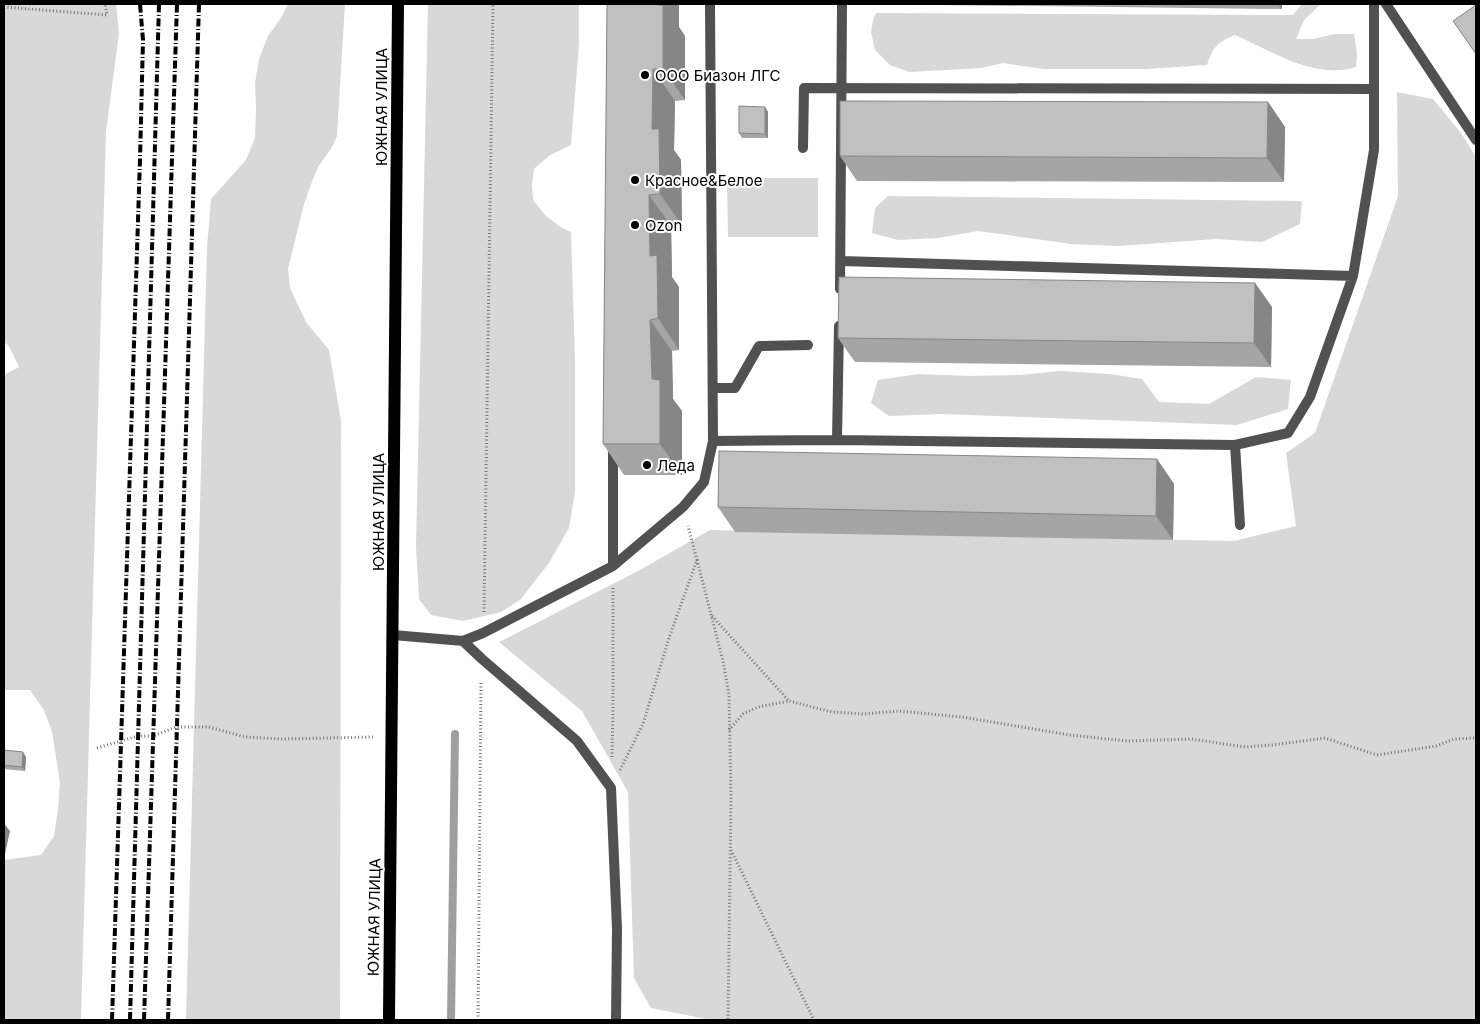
<svg xmlns="http://www.w3.org/2000/svg" width="1480" height="1024" font-family="Inter,sans-serif">
	<style>
		.green { fill: #d8d8d8 }
		.lines { fill: none; stroke-linecap: round; stroke-linejoin: round }
		.stream { stroke: #9f9f9f; stroke-width: 8 }
		.path { stroke: #737373; stroke-width: 3; stroke-dasharray: 1 2.5; stroke-linecap: butt }
		.service { stroke: #515151; stroke-width: 10 }
		.minor { stroke: #515151; stroke-width: 10 }
		.primary { stroke: #000; stroke-width: 12 }
		.rail { stroke: #000; stroke-width: 4; stroke-dasharray: 8 2.5 1 2.5; stroke-linecap: butt }
		.wall { fill: #a5a5a5 }
		.shaded-wall { fill: #868686 }
		.building { fill: #c0c0c0; stroke: #868686 }
		.poi-dot { fill: #000; stroke: #fff; stroke-width: 2 }
		.labels { text-anchor: middle; dominant-baseline: central; stroke-width: 4; stroke-linejoin: round; paint-order: stroke }
		.poi-label { font-size: 15px; fill: #000; stroke: #fff; text-anchor: start }
		.street-label { font-size: 15px; fill: #000; stroke: #fff }
	</style>
	<rect width="100%" height="100%" fill="#fff"/>
	<path class="green" d="M4,4H116L119,33L106,132L81,1020H4V860L41,855L54,836L58,809L60,783L52,732L44,710L30,690H4V375L19,367L9,346L4,342Z
		M288,4H345L337,136L332,147L318,167L313,179L304,204L288,269L290,288L306,322L329,350L341,421L340,1020H186L207,248L211,199L246,160L255,138L256,109L255,83L259,59L268,36L281,18Z
		M428,4H579V44L571,145L550,155L534,169L532,184L533,200L546,216L562,228L571,232L575,361V492L569,528L549,563L520,600L501,612L463,621L431,615L419,599L416,547Z
		M1302,4H1321L1304,20L1296,39H1313L1335,34H1354L1357,53L1356,67C1314,80 1272,51 1235,35C1216,43 1214,46 1207,65L1146,69H1044L1003,63L982,68L909,72L890,65L875,50L871,32L873,20L876,13L1293,15Z
		M1397,92L1433,99L1461,133L1476,157V1020H711L651,1008L634,978L628,792L582,711L499,642L640,570L710,530L1234,541L1296,526L1286,453L1315,433L1398,196Z
		M727,178H818V237H728Z
		M888,196L1302,201L1300,224L1262,242L1216,239L1119,246L1071,244L978,231L938,238L898,240L872,233L875,208Z
		M1060,371L1110,374L1142,379L1159,402L1209,404L1256,377L1291,380L1288,409L1237,425L941,414L889,416L871,403L878,380L918,374L969,376L1020,375Z"/>
	<g class="lines">
		<path class="stream" d="M451,1020L455,734"/>
		<path class="path" d="M4,7L107,15L105,4
			M697,560L723,661L729,695L731,797L728,1020
			M484,612L493,4
			M712,616L789,701
			M729,730L743,714L758,707L789,701L832,712L863,714L899,711L962,717L1070,735L1127,741L1191,739L1245,747L1272,745L1325,738L1377,755L1436,746L1454,739L1476,738
			M97,748L138,736H153L176,727H209L245,737L282,739L373,737
			M612,757L613,710V586
			M620,770L643,724L669,638L697,560L688,526
			M731,850L814,1020
			M478,1020L481,683"/>
		<path class="service" d="M710,4L713,441
			M803,148L804,88L1374,89
			M841,261L1353,276L1374,150V4
			M840,289L842,4
			M713,388H735L759,346L808,345
			M837,440L1235,445L1288,433L1310,397L1353,276
			M1235,445L1240,525
			M613,566V447
			M393,635L463,641L483,633L613,566L683,507L704,482L713,441L837,440L839,326
			M463,641L482,659L577,741L611,788L617,929L616,1020"/>
		<path class="minor" d="M1386,4L1476,140"/>
		<path class="primary" d="M389,1020L398,4"/>
		<path class="rail" d="M112,1020L140,159L143,40L140,4
			M130,1020L159,4
			M144,1020L177,4
			M168,1020L199,4"/>
	</g>
	<path class="wall" d="M607,4H679V27L685,36V100L675,101L674,150L681,160L682,225L671,226L672,277L679,287V350L672,351L673,399L682,411V475H624L603,444Z
		M859,4H1282V9Z
		M1268,102L1285,127L1284,182L857,181L840,156Z
		M765,107L768,112V138H742L739,133Z
		M1255,283L1272,307L1271,367L855,362L838,338Z
		M1157,459L1174,484L1173,540L735,532L718,507Z
		M4,750L26,757L25,771L4,769Z"/>
	<path class="shaded-wall" d="M657,4H679V27L685,36V100L663,69Z
		M1278,4H1282V9Z
		M653,69L675,101L674,150L681,160L682,225L660,194L652,129Z
		M1268,102L1285,127L1284,182L1267,158Z
		M765,107L768,112V138L765,134Z
		M649,195L671,226L672,277L679,287V350L658,318L650,256Z
		M1255,283L1272,307L1271,367L1254,343Z
		M650,320L672,351L673,399L682,411V475L660,444L652,379Z
		M1157,459L1174,484L1173,540L1156,516Z
		M23,752L26,757L25,771L22,767Z
		M6,826L10,831L5,854L4,852V840Z"/>
	<path class="building" d="M607,4H657V5H663V69H653L652,129H659L660,194L649,195L650,256L657,255L658,318L650,320L652,379L660,380V444H603Z
		M1476,5V54L1453,21Z
		M840,101L1268,102L1267,158L840,156Z
		M739,106L765,107V134L739,133Z
		M839,277L1255,283L1254,343L838,338Z
		M719,451L1157,459L1156,516L718,507Z
		M4,750L23,752L22,767L4,765Z
		M4,826H6L4,840Z"/>
	<g class="poi-dot">
		<circle cx="645" cy="75" r="5"/>
		<circle cx="635" cy="180" r="5"/>
		<circle cx="635" cy="225" r="5"/>
		<circle cx="647" cy="465" r="5"/>
	</g>
	<g class="labels">
		<g class="poi-label">
			<text x="655" y="75">ООО Биазон ЛГС</text>
			<text x="645" y="180">Красное&amp;Белое</text>
			<text x="645" y="225">Ozon</text>
			<text x="657" y="465">Леда</text>
		</g>
		<g class="street-label">
			<text transform="translate(381 107) rotate(-90)">ЮЖНАЯ УЛИЦА</text>
			<text transform="translate(378 512) rotate(-90)">ЮЖНАЯ УЛИЦА</text>
			<text transform="translate(374 917) rotate(-89)">ЮЖНАЯ УЛИЦА</text>
		</g>
	</g>
	<rect width="1480" height="1024" fill="none" stroke="#000000" stroke-width="10"/>
</svg>
